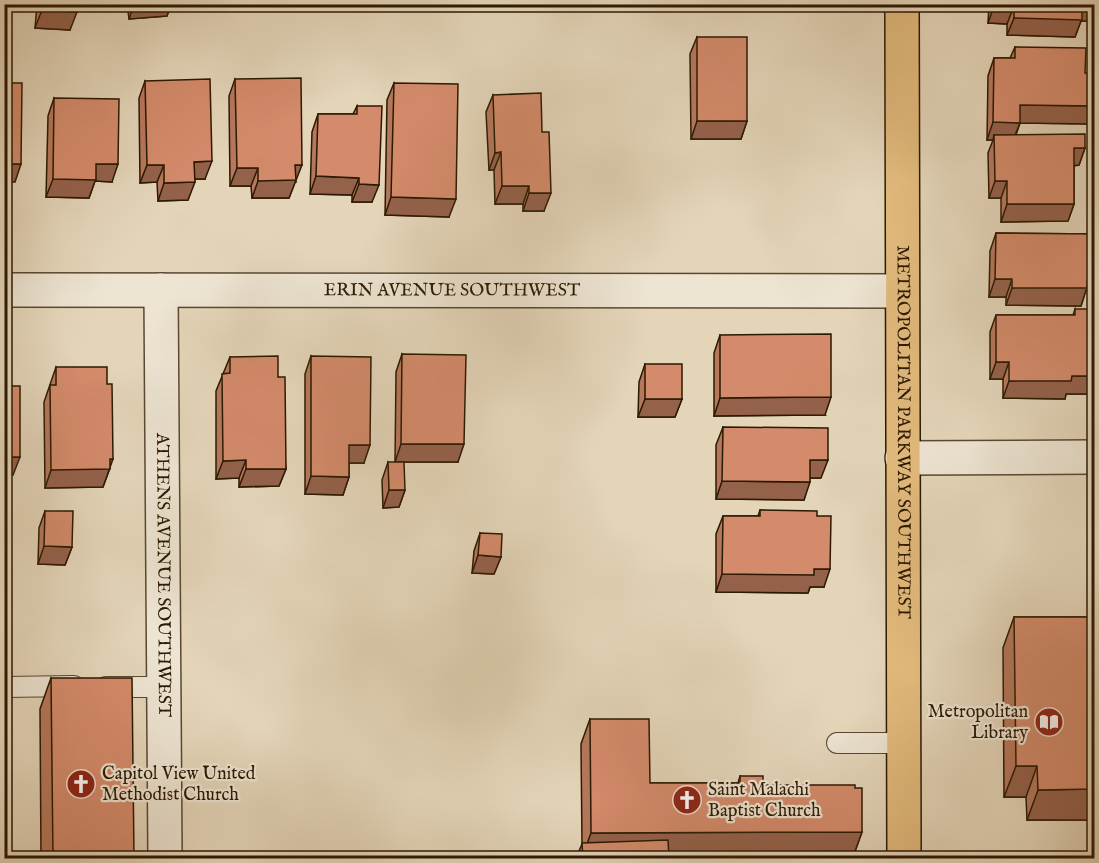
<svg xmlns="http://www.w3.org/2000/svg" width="1099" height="863" font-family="'IM FELL English',serif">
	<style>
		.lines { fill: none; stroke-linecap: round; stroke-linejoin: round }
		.service-casing { stroke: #594830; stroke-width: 22 }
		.minor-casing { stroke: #594830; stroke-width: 36 }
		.primary-casing { stroke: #2b1902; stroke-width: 36 }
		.service { stroke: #ede4d2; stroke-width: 20 }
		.minor { stroke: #ede4d2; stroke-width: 33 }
		.primary { stroke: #e2ba7c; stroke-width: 33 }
		.wall { fill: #b6785c; stroke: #2b1902; stroke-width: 1.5 }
		.shaded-wall { fill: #94614b; stroke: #2b1902; stroke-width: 1.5 }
		.building { fill: #d48b6b; stroke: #2b1902; stroke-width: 1.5 }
		.labels { text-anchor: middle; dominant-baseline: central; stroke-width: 4.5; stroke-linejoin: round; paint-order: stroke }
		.street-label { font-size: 18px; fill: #2b1902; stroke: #ede4d2 }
		.poi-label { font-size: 18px; fill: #2b1902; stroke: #ede4d2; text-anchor: start }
	</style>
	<rect width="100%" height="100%" fill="#e4d5b9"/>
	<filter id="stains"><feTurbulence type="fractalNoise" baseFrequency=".00333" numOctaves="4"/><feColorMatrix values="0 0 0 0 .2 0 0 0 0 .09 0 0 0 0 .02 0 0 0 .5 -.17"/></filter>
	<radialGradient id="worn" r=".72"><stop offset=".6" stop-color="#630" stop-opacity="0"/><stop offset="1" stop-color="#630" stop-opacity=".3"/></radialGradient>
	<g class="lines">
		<g class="service-casing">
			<path id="service" d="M4,687L74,686
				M106,687H164
				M837,743H904"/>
		</g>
		<g class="minor-casing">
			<g id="minor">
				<path id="s1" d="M4,290L902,291"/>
				<path id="s2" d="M161,290L165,858"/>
				<path d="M902,458L1094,457"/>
			</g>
		</g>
		<g class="primary-casing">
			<g id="primary">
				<path id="s3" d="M902,4L904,858"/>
			</g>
		</g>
		<use href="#service" class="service"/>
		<use href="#minor" class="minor"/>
		<use href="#primary" class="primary"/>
	</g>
	<path class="wall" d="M37,4H77L70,30L35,28Z
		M127,4H171L167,16L129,19Z
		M989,4H1095V13L1092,21H1081L1075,37L1007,35V24L988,23Z
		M697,37L747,121L741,139H691L690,54Z
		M1015,47L1085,73H1095V118L1092,124L1020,123L1016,135L1085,148L1079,165L1074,166V204L1068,221L1001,222V198H989L988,153L993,140H987L988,76L994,58H1010Z
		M235,79L296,182H295L289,198H252L251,186H230L229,96Z
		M145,81L205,179H195L188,200L158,201L157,182L140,183L139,98Z
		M394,83L449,217L385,215L387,100Z
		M493,95L544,211H523V204H495L494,170H489L486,112Z
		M54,98L112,182L95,181L89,198L46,197L48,116Z
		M357,106L372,202H352V195L310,194L312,132L318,114H353Z
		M996,233L1095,234V275L1089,290H1086L1081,306L1006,305V297H989L990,251Z
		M1075,309L1095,394H1066L1065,399L1003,398V379H990V332L996,315H1073Z
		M720,335L825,415L714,416V353Z
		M402,354L458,462H395L396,372Z
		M311,356L364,463H349V477L343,495L305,494V374Z
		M230,357L278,377L286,469L279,486L239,487V478L216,479V391Z
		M645,364L682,399L675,417H638L639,382Z
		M56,367L110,468L103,487L45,488L44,402Z
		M723,427L821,478H810L804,500L716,499V445Z
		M388,462L405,490L399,507L383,508L382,480Z
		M760,510L817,516L824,587H810L808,593L716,592V534L723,516H758Z
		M45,511L72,547L65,565L38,564L39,528Z
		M480,533L501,557L494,574L472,573L474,551Z
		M1014,617H1095V820H1027L1026,797H1004L1003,648Z
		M51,678L134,858H41L40,709Z
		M590,719L650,783H738L740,776L763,785L862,832L853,857H803V858H741V857L576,858L582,844L581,744Z"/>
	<path class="shaded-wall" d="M134,4H171L167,16L129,19Z
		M1082,4H1095V13L1092,21H1081L1075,37L1007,35L1014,18Z
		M994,6H1014L1007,24L988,23Z
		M42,10L77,12L70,30L35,28Z
		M1020,105L1095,106V118L1092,124L1015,123H1020L1013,140L994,135L993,140H987L993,122Z
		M697,121H747L741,139H691Z
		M1074,148H1085L1079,165L1067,166Z
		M501,152L494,170H489L495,153Z
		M212,161L205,179H188L194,162Z
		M4,164H21L15,182H4Z
		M96,164H118L112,182L95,181L89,198L46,197L53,179Z
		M147,165H164L157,182L140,183Z
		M295,165H302L289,198H252L258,181Z
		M237,168H258L251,186H230Z
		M316,176L359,178L352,195L310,194Z
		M995,181H1007L1001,198H989Z
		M195,182L188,200L158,201L164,183Z
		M359,184L379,185L372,202H352Z
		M502,186H529L523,204H495Z
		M529,193H551L544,211H523Z
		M391,197L456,199L449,217L385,215Z
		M1007,204H1074L1068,221L1001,222Z
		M1088,272H1095V275L1089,290H1086L1081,306L1006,305L1012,288Z
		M995,279H1012L1006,297H989Z
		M996,362H1009L1003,379H990Z
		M1072,376H1095V394H1066L1065,399L1003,398L1009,381Z
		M831,397L825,415L714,416L720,398Z
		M645,399H682L675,417H638Z
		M401,444H464L458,462H395Z
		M349,445H370L364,463H343Z
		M4,457H20L13,475H4Z
		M110,459H113L103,487L45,488L51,470Z
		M246,460L239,478L216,479L223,461Z
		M810,460H828L821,478H804Z
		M246,469H286L279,486L239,487Z
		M311,476L349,477L343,495L305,494Z
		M722,481L810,482L804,500L716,499Z
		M389,490H405L399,507L383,508Z
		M44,546L72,547L65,565L38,564Z
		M478,555L501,557L494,574L472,573Z
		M814,569H830L824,587H810L808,593L716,592L722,574Z
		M1016,766H1037L1026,797H1004Z
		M1095,789V820H1027L1038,790Z
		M862,832L853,857L583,858V855L591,833Z"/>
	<path class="building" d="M42,4H77V12L42,10Z
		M994,4H1082V20L1014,18V6H994Z
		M697,37H747V121H697Z
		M1015,47L1086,48L1085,73H1095V106L1020,105V123L993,122L994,58H1015Z
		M301,78L302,165H295L296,180L258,181V168H237L235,79Z
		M210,79L212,161L194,162L195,182L164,183V165H147L145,81Z
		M4,83H22L21,164H4Z
		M394,83L458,84L456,199L391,197Z
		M541,93L542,132H549L551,193H529V186H502L501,152L495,153L493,95Z
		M54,98L119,99L118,164H96V180L53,179Z
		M357,106H382L379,185L359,184V178L316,176L318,114H357Z
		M1085,134V148H1074V204H1007V181H995L994,135Z
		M996,233L1095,234V272H1088L1087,288H1012V279H995Z
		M1075,309H1095V376H1072L1071,381H1009V362H996V315H1075Z
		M831,334V397L720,398V335Z
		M402,354L466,355L464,444H401Z
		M278,356V377H285L286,469H246V460L223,461L222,374L230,373V357Z
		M311,356L371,357L370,445H349V477L311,476Z
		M645,364H682V399H645Z
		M56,367H107V384H112L113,459H110V469L51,470L50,385H56Z
		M4,386H20V457H4Z
		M723,427L828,428V460H810V482L722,481Z
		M388,462H404L405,490H389Z
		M760,510L817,511V516H831L830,569H814V575L722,574L723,516H760Z
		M45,511H73L72,547L44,546Z
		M480,533L502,534L501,557L478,555Z
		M1014,617H1095V789L1038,790L1037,766H1016Z
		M51,678H132L134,858H53Z
		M590,719H649L650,783H740V776H763V785H855V788H862V832L591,833Z
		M668,840L669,858H583L582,843Z
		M741,856H803V858H741Z"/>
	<defs>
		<g id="library-disc" transform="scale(1.5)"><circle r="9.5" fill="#8f2418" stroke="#ede4d2"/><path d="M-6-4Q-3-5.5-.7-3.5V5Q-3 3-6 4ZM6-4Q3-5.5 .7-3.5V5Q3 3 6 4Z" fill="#fff"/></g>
		<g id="church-disc" transform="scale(1.5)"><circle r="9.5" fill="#8f2418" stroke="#ede4d2"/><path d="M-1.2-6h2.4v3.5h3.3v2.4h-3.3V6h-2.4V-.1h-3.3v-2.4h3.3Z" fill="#fff"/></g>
	</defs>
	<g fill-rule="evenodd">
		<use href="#library-disc" x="1049" y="722"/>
		<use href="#church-disc" x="81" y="784"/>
		<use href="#church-disc" x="687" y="800"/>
	</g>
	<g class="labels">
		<g class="street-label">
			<text stroke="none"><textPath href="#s1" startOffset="448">ERIN AVENUE SOUTHWEST</textPath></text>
			<text stroke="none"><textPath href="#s3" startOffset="428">METROPOLITAN PARKWAY SOUTHWEST</textPath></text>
			<text stroke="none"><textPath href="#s2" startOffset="285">ATHENS AVENUE SOUTHWEST</textPath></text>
		</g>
		<g class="poi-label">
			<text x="1028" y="712" text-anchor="end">Metropolitan<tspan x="1028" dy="21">Library</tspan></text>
			<text x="102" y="774">Capitol View United<tspan x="102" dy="21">Methodist Church</tspan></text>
			<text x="708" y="790">Saint Malachi<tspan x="708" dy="21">Baptist Church</tspan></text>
		</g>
	</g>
	<rect width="1099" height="863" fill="none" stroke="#e4d5b9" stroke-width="24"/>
	<rect x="6" y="6" width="1087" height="851" fill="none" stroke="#2b1902" stroke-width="3"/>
	<rect x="12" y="12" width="1075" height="839" fill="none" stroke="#2b1902" stroke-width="1.5"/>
	<rect width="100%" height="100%" filter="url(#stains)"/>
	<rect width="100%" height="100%" fill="url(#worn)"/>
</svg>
